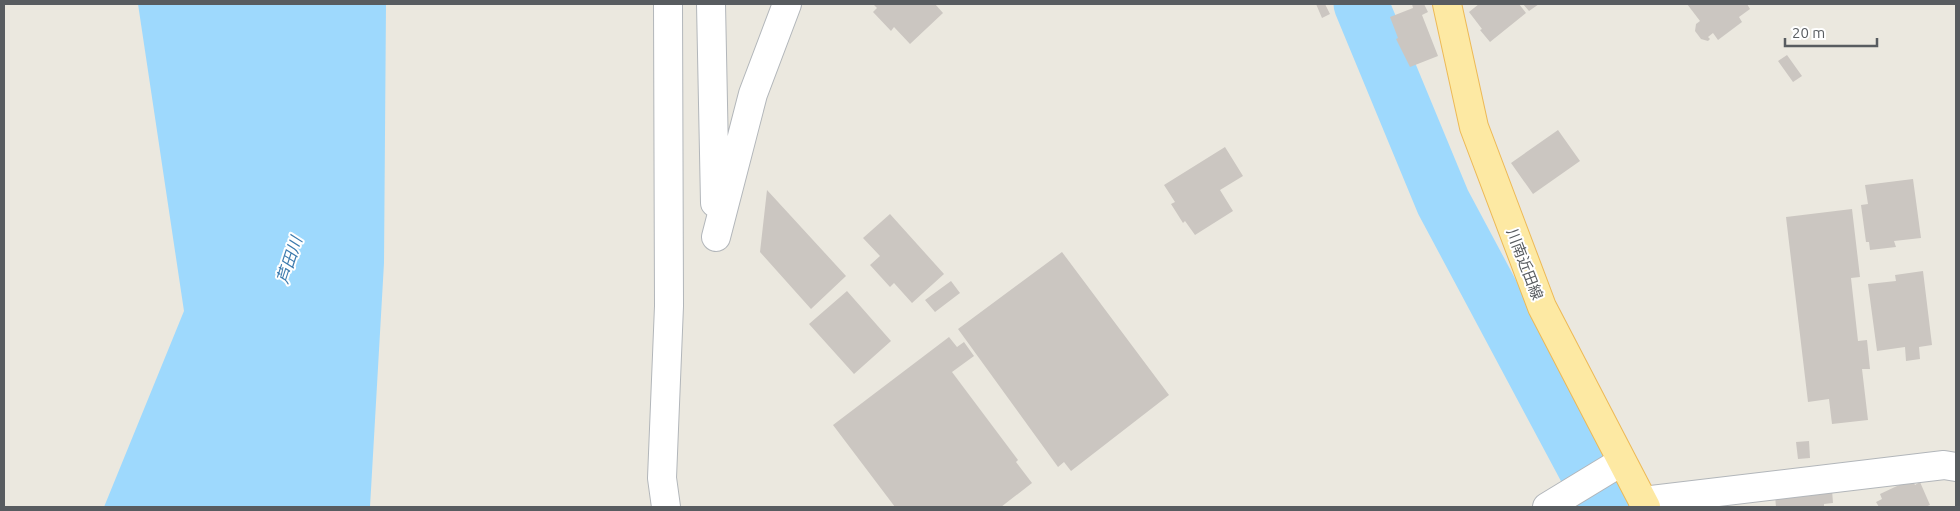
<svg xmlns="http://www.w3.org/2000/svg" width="1960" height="511" font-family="Ubuntu,'Noto Sans JP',sans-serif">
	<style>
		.water { fill: #9ed9fd }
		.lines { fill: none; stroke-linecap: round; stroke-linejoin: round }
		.river { stroke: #9ed9fd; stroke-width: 55 }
		.building { fill: #cbc6c1 }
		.minor-casing { stroke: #b2b6ba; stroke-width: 30 }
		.major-casing { stroke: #edb956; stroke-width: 30 }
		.minor { stroke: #fff; stroke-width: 28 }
		.major { stroke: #fde9a3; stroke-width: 28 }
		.labels { text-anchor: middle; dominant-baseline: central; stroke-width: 4; stroke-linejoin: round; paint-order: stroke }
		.street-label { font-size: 15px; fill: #585c60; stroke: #fff }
		.water-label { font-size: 16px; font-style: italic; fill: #3d7bae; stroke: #fff }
	</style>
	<rect width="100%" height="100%" fill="#ebe8df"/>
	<path class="water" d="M138,4H386L384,263L370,507H104L184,311Z"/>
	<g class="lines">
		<path class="river" d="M1361,4L1443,202L1606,507"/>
	</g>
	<path class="building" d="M873,4H935L943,13L910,44L894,27L891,31L873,12L877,8Z
		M1316,4H1325L1330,14L1322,18Z
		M1412,4H1424L1428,12L1422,15L1438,56L1410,67L1396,39L1398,38L1390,17L1413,8Z
		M1479,4H1519L1526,13L1490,42L1480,30L1482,29L1469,12Z
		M1523,4H1539L1529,11Z
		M1687,4H1747L1750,9L1739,17L1742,22L1718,40L1713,33L1708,37L1710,39L1708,41L1701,39L1695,31L1696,24L1700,21Z
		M1787,55L1802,76L1793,82L1778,61Z
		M1558,130L1580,161L1533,194L1511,163Z
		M1225,147L1243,176L1220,190L1233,211L1195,235L1185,221L1183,223L1171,204L1175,202L1164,185Z
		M1913,179L1921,238L1894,241L1896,247L1870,250L1869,242H1866L1861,205L1868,204L1865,185Z
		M767,190L846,276L811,309L760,252Z
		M1852,209L1860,277L1851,278L1858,341L1867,340L1870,369H1862L1868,420L1832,424L1829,399L1808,402L1786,217Z
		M890,214L944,274L912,303L894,283L890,287L870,265L880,256L863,238Z
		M1062,252L1169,395L1071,471L1064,462L1058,467L958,329Z
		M1923,271L1932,345L1919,347L1920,359L1906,361L1905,347L1877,351L1868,284L1896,281L1895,275Z
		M951,281L960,293L935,312L925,300Z
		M847,291L891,341L854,374L809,324Z
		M949,337L957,347L964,342L974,356L952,372L1018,460L1016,462L1032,483L1001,507H895L833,425Z
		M1809,441L1810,458L1798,459L1796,442Z
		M1912,479L1915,485L1920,482L1930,505L1925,507H1879L1876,502L1882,499L1880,494Z
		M1832,490L1833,503L1824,504V507H1776L1775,496Z"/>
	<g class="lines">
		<g class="minor-casing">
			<path id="minor" d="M711,4L715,203
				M716,237L753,94L787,4
				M1643,501L1944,465L1956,467
				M666,507L662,478L669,306L668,4
				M1547,507L1621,462"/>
		</g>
		<g class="major-casing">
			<path id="major" d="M1447,4L1474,127L1542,307L1646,507"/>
		</g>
		<use href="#minor" class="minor"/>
		<use href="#major" class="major"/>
	</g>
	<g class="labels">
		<g class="street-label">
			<text transform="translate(1525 264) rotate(69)">川南近田線</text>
		</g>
		<g class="water-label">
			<text transform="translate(289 260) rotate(-72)">芦田川</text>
		</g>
	</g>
	<rect width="1960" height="511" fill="none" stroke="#585c60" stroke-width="10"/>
	<path d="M1785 38v8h92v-8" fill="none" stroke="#585c60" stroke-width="2.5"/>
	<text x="1792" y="38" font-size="15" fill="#585c60" stroke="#ffffff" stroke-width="4" paint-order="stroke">20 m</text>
</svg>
